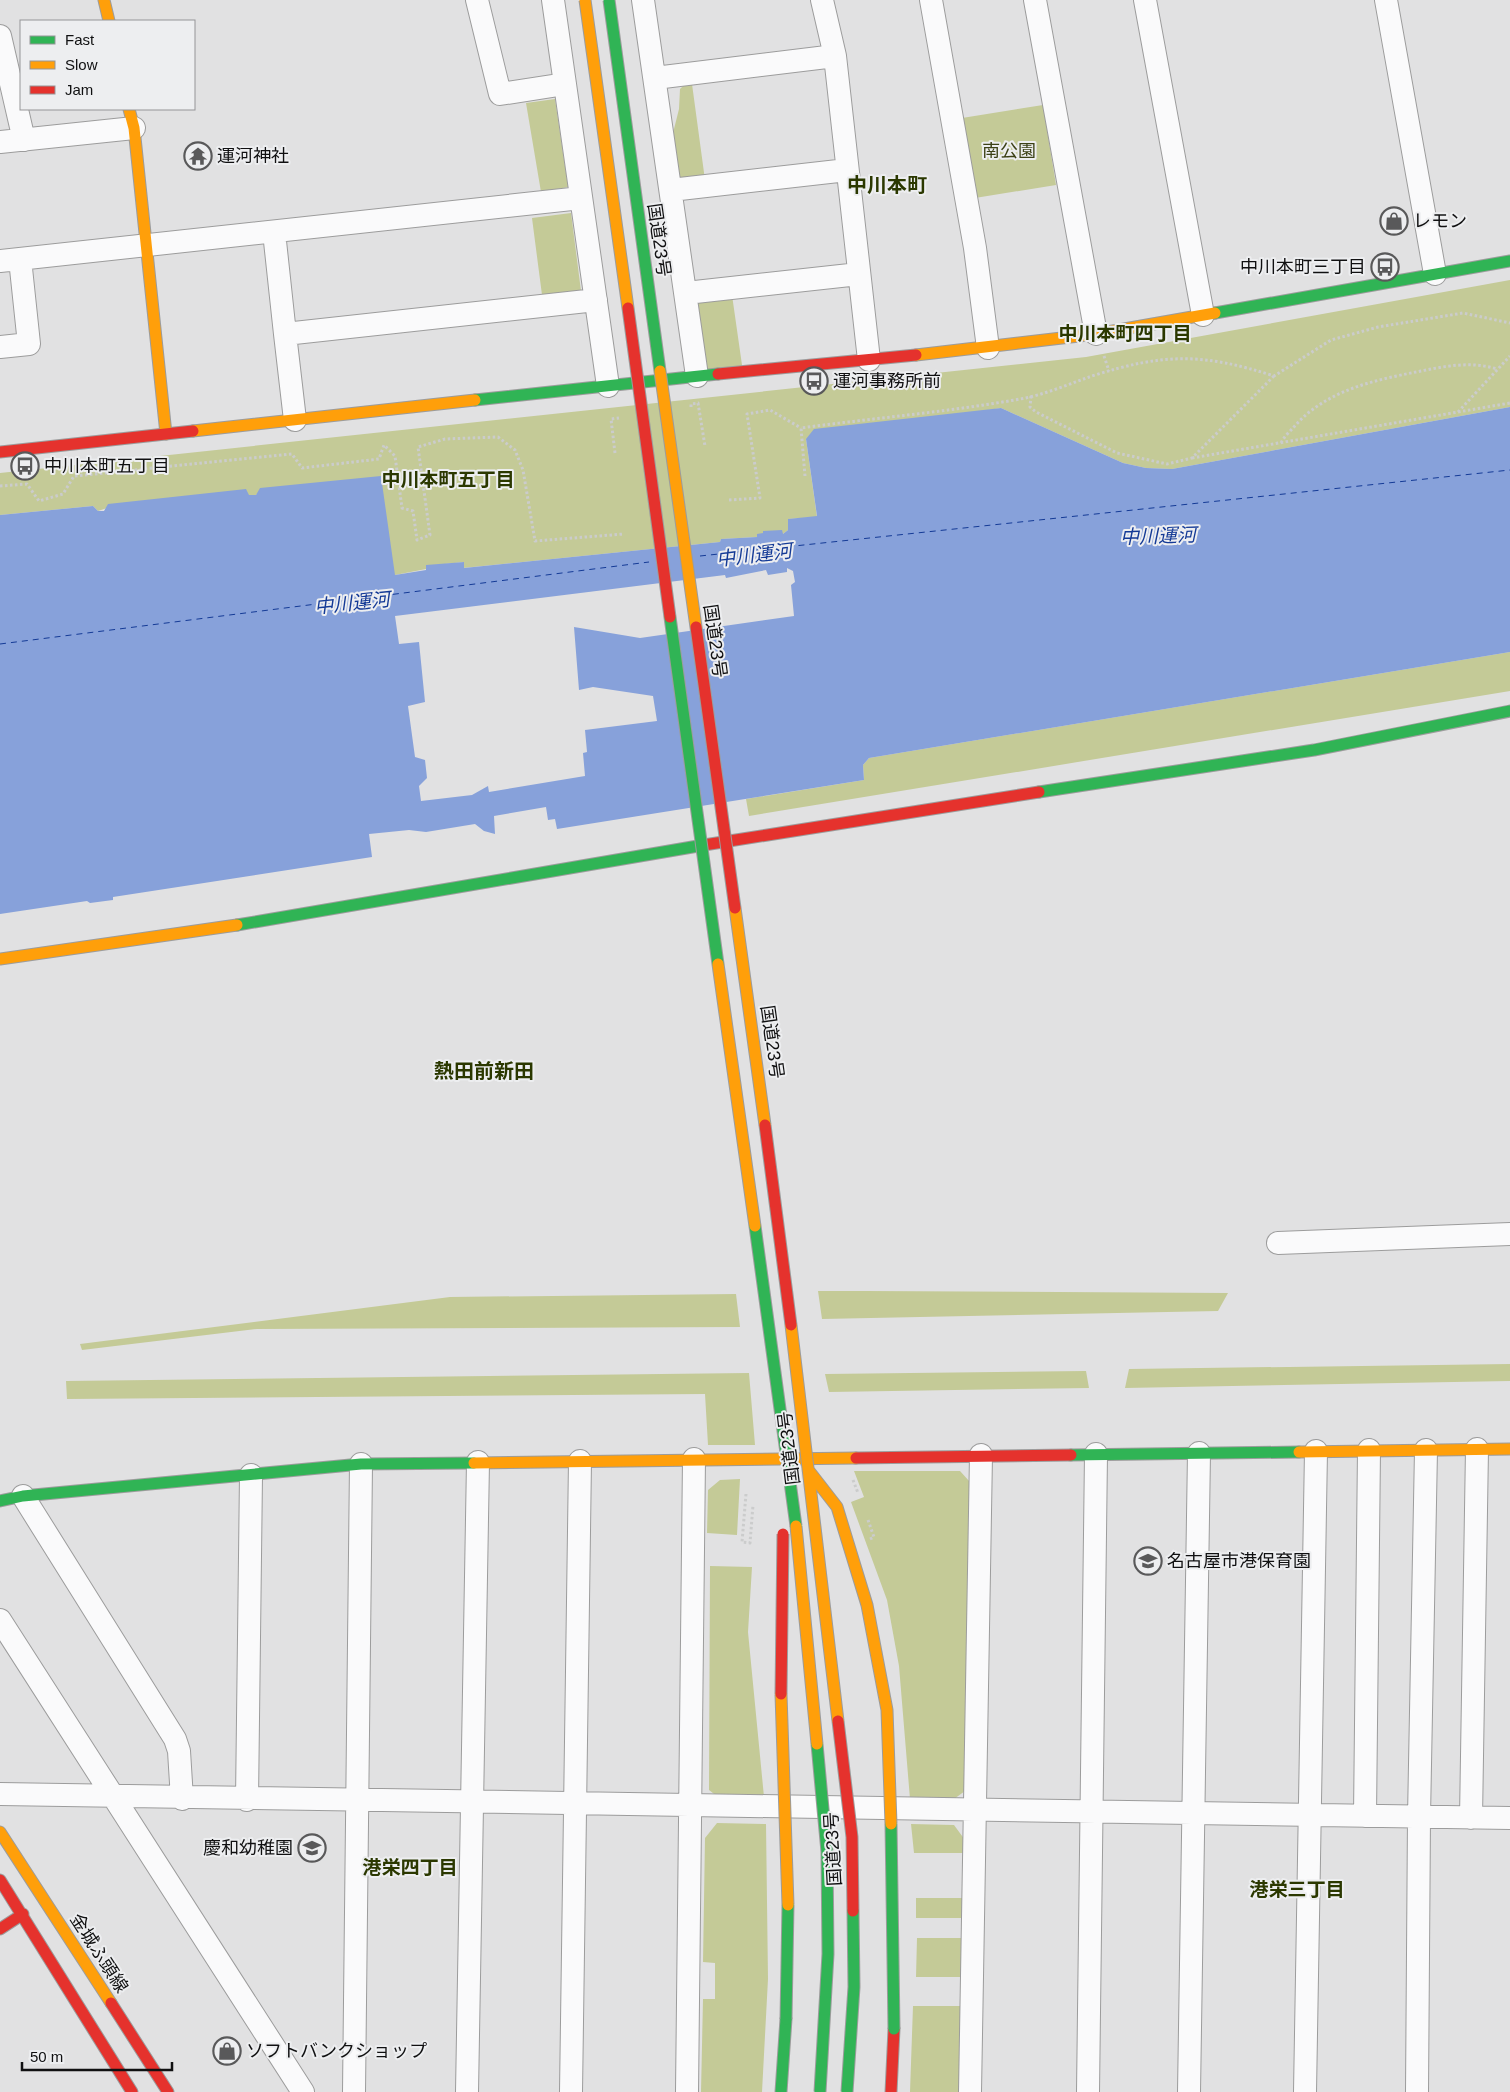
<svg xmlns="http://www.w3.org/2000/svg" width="1510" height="2092" font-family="Arial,'Noto Sans JP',sans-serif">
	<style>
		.green { fill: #c4ca97 }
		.water { fill: #87a1da; fill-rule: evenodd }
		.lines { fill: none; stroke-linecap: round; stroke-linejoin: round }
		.ferry { stroke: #143a96; stroke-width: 1; stroke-dasharray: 6 5; stroke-linecap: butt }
		.street-casing { stroke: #9c9c9c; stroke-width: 24 }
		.fast-casing { stroke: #9c9c9c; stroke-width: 13 }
		.slow-casing { stroke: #9c9c9c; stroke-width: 13 }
		.jam-casing { stroke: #9c9c9c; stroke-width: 13 }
		.path { stroke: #cbcccc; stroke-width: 3; stroke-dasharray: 2.5 2.5; stroke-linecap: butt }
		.street { stroke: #fafafb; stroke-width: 22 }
		.fast { stroke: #30b455; stroke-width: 11 }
		.slow { stroke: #ff9f0a; stroke-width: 11 }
		.jam { stroke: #e5322d; stroke-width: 11 }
		.fast-bridge-casing { stroke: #9c9c9c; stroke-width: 13; stroke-linecap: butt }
		.slow-bridge-casing { stroke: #9c9c9c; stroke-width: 13; stroke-linecap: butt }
		.jam-bridge-casing { stroke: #9c9c9c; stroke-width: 13; stroke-linecap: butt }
		.fast-bridge { stroke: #30b455; stroke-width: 11 }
		.slow-bridge { stroke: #ff9f0a; stroke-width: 11 }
		.jam-bridge { stroke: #e5322d; stroke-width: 11 }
		.labels { text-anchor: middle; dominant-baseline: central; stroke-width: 4; stroke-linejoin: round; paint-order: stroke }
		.park-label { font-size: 18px; fill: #3c4116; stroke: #edeef0 }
		.poi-label { font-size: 18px; fill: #101011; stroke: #edeef0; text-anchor: start }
		.street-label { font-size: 18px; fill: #101011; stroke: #edeef0 }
		.neighbourhood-label { font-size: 19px; font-weight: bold; fill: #2b3800; stroke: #edeef0 }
		.water-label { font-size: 19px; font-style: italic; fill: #143a96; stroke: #edeef0 }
		.quarter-label { font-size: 20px; font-weight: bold; fill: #2b3800; stroke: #edeef0 }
	</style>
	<rect width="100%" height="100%" fill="#e1e1e2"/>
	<path class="green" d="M686,83L692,84L705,180L673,184L668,153L679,109L680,89Z
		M555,99L568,187L541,192L526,103Z
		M1043,105L1056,185L975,198L962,118Z
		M571,213L581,291L542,295L532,218Z
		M1510,280V407L1172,469L1146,468L1123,463L1001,408L806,439L817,517L788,519V530L783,534L764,533L757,537L721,539L720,542L463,568L464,562L426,566V569L395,575L259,492L256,495L107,508L98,511L93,506L0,515V473L1086,357Z
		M731,288L743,372L697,376L686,293Z
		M1510,652V691L749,816L746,799L864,780L863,765L869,758Z
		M818,1291H864L1228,1293L1218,1311L822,1319Z
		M736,1294L740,1327L257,1329L82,1350L80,1344L450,1297Z
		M1510,1364V1381L1125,1388L1129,1369Z
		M1086,1371L1089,1388L829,1392L825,1374Z
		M749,1373L755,1445H708L705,1394L67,1399L66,1381Z
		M854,1471H960L970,1482L965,1791L954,1799H910L899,1666L887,1600L851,1502L864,1497Z
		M740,1479L737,1535L707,1533L708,1490L720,1480Z
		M710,1566L752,1567L748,1632L764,1797H718L709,1790Z
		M717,1823L766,1824L768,1979L762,2092H701L703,1999H715V1963L703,1962L705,1838Z
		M911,1824L954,1825L965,1840L964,1853H914Z
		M916,1898H964V1918H916Z
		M917,1938H963V1977H916Z
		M913,2006H963L961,2092H910Z"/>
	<path class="water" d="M1510,407V652L869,758L863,765L864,780L557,829L555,819L548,820L546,807L494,816L495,834L484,831L475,824L426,832L409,830L369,834L372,857L113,897V900L90,903L87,901L0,914V515L93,506L98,511H104L108,504L246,489L249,495H256L260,488L381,476L395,575L426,570V565L464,562V568L720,542L721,539L757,537V534L763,533V531L782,530L783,534L788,530V519L817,516L806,439L814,429L1001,408L1123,463L1146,468L1172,469ZM787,568L793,571L795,582L791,585L794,616L640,638L574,627L579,690L593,687L653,696L657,721L585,730L587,752L583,753L585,776L489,792L488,786L472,795L421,801L419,786L427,778L425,760L415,757L408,706L425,702L419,642L399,644L395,616L725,575L726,578L766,570L768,575L787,572Z"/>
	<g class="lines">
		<path class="ferry" d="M700,556L1510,470
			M0,644L649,562"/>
		<g class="street-casing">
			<path id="street" d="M477,0L500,94L565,84
				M553,0L608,386
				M643,0L697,376
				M822,0L835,56L869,360
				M931,0L975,248L988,348
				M1035,0L1096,334
				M1145,0L1203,315
				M1386,0L1435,274
				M0,36L24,140
				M655,78L835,56
				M0,142L134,128
				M671,190L847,170
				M274,232L285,334L596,300
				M0,261L581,198
				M686,293L859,274
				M285,334L295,420
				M0,347L29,344L20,259
				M1278,1243L1510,1234
				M23,1496L175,1739L179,1751L182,1799
				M0,1620L303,2092
				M0,1794L1510,1818
				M247,1800L251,1475
				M1365,1816L1369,1450
				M1471,1818L1477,1449
				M354,2092L361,1464
				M467,2092L478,1462
				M571,2092L580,1461
				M687,2092L694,1459
				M970,2092L981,1455
				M1088,2092L1096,1454
				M1189,2092L1199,1453
				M1305,2092L1316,1451
				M1417,2092L1419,1817L1426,1450"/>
		</g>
		<g class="fast-casing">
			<path id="fast" d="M1215,313L1510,261
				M475,400L718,374
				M1039,792L1314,750L1510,711
				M237,925L704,845
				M1071,1455L1299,1452
				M0,1501L23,1496L361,1464L474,1463
				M781,2092L786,2019"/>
		</g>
		<g class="slow-casing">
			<path id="slow" d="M104,0L109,21
				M129,109L134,128L166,434
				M916,355L1096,334L1215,313
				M193,431L475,400
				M0,959L237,925
				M1299,1452L1510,1449
				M474,1463L856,1458
				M0,1832L111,2003"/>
		</g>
		<g class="jam-casing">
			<path id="jam" d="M718,374L916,355
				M0,452L193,431
				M704,845L1039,792
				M856,1458L1071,1455
				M0,1880L132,2092
				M0,1929L23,1914
				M111,2003L168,2092
				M891,2092L894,2029"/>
		</g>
		<path class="path" d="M1104,356L1109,371
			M1031,396L1030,407L1036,412L1117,453L1167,464L1192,458L1274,376
			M691,407V404L698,403L705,446
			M1458,412L1510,356
			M1281,443C1284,437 1289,432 1293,428C1325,390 1375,380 1421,371C1446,366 1471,361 1497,369
			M615,453L611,419L619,418
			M1192,458L1510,403
			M805,476L801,428C874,418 948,412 1020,399C1044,395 1069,384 1092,376C1164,353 1203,353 1274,376L1331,340L1378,327L1463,313L1510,323
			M0,486L27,484L39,501L63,494L74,476L292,454L302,468L379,459L384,445L395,456L402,508L413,511L417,540L430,535L418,447L445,439L498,437L515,450L523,470L535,541L624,534
			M729,500L760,498L747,414L770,410L801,428
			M853,1480L858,1493
			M746,1494L742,1542L750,1543L753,1505
			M868,1520L874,1537L870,1539"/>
		<use href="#street" class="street"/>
		<use href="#fast" class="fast"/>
		<use href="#slow" class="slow"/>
		<use href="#jam" class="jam"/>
		<g class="fast-bridge-casing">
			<path id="fast-bridge" d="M609,0L660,371
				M670,617L718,964
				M755,1226L796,1526
				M817,1744L827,1852L828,1954L820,2092
				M891,1824L894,2029
				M786,2019L788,1905
				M847,2092L854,1987L853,1911"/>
		</g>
		<g class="slow-bridge-casing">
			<path id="slow-bridge" d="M585,0L628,308
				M660,371L696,627
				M735,908L765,1125
				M718,964L755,1226
				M791,1325L838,1721
				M809,1471L837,1507L867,1605L887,1710L891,1824
				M796,1526L817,1744
				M781,1694L788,1905"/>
		</g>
		<g class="jam-bridge-casing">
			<path id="jam-bridge" d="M628,308L670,617
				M696,627L735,908
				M765,1125L791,1325
				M781,1694L783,1534
				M838,1721L852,1837L853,1911"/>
		</g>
		<use href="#fast-bridge" class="fast-bridge"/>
		<use href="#slow-bridge" class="slow-bridge"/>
		<use href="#jam-bridge" class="jam-bridge"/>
	</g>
	<defs>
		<g id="temple-ring" transform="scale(1.4375)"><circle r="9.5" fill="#edeef0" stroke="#59595a" stroke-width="1.5"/><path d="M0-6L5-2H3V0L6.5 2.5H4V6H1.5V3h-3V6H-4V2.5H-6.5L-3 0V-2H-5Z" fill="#59595a"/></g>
		<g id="shop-ring" transform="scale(1.4375)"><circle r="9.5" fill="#edeef0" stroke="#59595a" stroke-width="1.5"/><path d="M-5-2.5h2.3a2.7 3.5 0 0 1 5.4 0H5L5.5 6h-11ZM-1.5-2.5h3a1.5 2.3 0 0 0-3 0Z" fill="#59595a"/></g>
		<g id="bus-ring" transform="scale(1.4375)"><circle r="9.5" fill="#edeef0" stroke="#59595a" stroke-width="1.5"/><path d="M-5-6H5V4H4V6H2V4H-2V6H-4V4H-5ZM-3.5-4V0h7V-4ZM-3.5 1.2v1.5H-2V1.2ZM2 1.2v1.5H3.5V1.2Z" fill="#59595a"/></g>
		<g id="school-ring" transform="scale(1.4375)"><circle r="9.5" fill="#edeef0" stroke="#59595a" stroke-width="1.5"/><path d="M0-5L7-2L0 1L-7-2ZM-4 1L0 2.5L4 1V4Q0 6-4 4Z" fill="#59595a"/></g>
	</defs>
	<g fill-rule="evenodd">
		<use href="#temple-ring" x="198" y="156"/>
		<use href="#shop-ring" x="1394" y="221"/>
		<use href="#bus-ring" x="1385" y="267"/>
		<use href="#bus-ring" x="814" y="381"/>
		<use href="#bus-ring" x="25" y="466"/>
		<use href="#school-ring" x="1148" y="1561"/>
		<use href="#school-ring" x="312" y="1848"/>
		<use href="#shop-ring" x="227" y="2051"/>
	</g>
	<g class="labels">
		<g class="park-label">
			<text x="1009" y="151">南公園</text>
		</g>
		<g class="poi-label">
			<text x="217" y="156">運河神社</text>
			<text x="1413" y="221">レモン</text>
			<text x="1366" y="267" text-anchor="end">中川本町三丁目</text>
			<text x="833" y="381">運河事務所前</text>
			<text x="44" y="466">中川本町五丁目</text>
			<text x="1167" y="1561">名古屋市港保育園</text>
			<text x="293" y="1848" text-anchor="end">慶和幼稚園</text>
			<text x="246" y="2051">ソフトバンクショップ</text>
		</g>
		<g class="street-label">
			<text transform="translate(659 240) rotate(82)">国道23号</text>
			<text transform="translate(715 641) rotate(82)">国道23号</text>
			<text transform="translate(772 1042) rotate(82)">国道23号</text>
			<text transform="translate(789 1448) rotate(-97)">国道23号</text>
			<text transform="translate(833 1849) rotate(-93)">国道23号</text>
			<text transform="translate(99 1953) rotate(57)">金城ふ頭線</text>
		</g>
		<g class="neighbourhood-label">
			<text x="1125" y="333">中川本町四丁目</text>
			<text x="448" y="479">中川本町五丁目</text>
			<text x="410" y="1867">港栄四丁目</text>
			<text x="1297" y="1889">港栄三丁目</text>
		</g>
		<g class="water-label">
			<text transform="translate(1158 536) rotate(-2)">中川運河</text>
			<text transform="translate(754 555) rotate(-7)">中川運河</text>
			<text transform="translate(352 603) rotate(-6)">中川運河</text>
		</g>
		<g class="quarter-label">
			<text x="887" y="185">中川本町</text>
			<text x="484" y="1071">熱田前新田</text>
		</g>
	</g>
	<rect x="20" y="20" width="175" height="90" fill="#edeef0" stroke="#959597"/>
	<rect x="30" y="36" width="25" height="8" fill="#30b455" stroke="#959597"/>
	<text x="65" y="45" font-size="15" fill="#101011">Fast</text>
	<rect x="30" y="61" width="25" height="8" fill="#ff9f0a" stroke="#959597"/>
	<text x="65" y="70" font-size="15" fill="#101011">Slow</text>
	<rect x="30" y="86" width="25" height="8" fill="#e5322d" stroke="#959597"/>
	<text x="65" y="95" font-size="15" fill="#101011">Jam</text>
	<path d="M22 2062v8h150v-8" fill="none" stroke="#101011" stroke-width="2.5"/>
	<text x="30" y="2062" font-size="15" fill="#101011" stroke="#edeef0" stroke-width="4" paint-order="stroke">50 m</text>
</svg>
